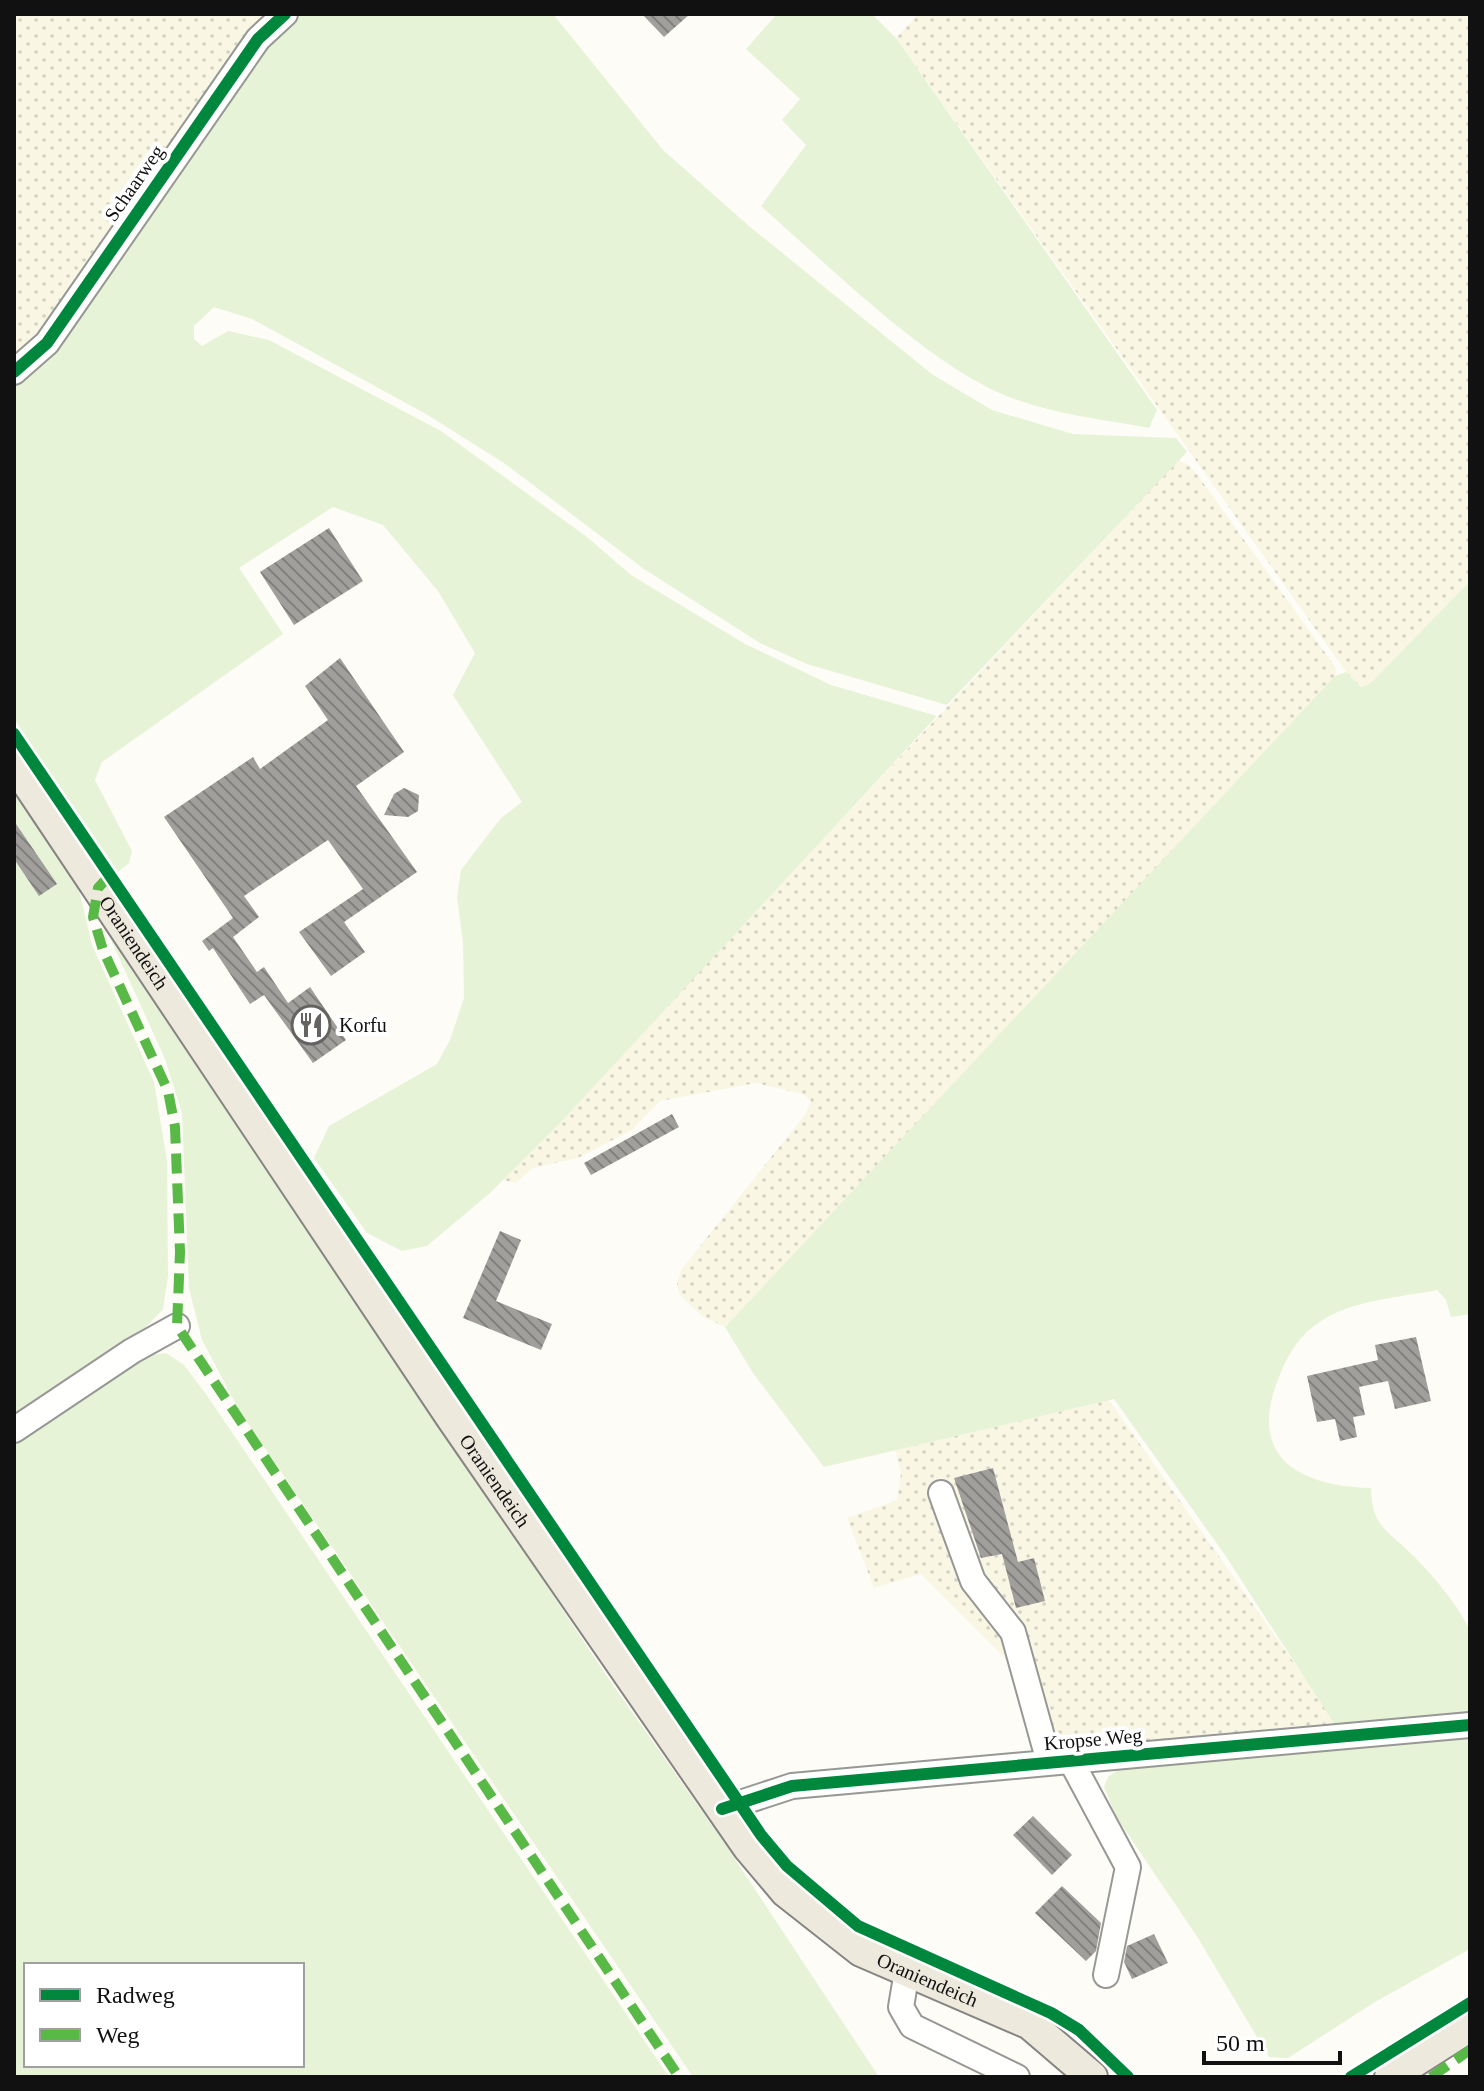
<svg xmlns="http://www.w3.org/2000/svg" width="1484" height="2091" font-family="Georgia,serif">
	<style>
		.farmland { fill: url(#farmland-dots) }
		.green { fill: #e7f3d7; fill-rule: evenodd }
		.building { fill: url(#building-back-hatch) }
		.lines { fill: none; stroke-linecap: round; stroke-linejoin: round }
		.minor-casing { stroke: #979795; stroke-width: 28 }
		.major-casing { stroke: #858482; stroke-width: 34 }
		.minor { stroke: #fffffe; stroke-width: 24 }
		.major { stroke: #ede9dc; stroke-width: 30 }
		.quiet { stroke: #58b947; stroke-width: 10; stroke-dasharray: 20 10; stroke-linecap: butt }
		.cycleway-casing { stroke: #fff; stroke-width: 17 }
		.cycleway { stroke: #00873e; stroke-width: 12 }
		.labels { text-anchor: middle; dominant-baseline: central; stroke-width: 8; stroke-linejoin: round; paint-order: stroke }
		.street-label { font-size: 20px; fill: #111; stroke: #fff }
		.poi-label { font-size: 20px; fill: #111; stroke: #fff; text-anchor: start }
	</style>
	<defs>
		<pattern id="farmland-dots" width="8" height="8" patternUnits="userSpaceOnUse" patternTransform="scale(2)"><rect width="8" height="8" fill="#f9f7e4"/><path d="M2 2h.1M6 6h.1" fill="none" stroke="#d4d3c3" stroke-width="1.8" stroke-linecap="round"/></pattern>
		<pattern id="building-back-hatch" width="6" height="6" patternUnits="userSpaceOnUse" patternTransform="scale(2)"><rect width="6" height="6" fill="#a19f9c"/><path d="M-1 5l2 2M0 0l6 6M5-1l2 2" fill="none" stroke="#82807e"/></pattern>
	</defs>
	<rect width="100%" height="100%" fill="#fdfcf7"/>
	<path class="farmland" d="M14,14H278L46,338L14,352Z
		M918,14H1470V581L1370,684L1362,687L1351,679L896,38Z
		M1178,461L1188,464L1199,477L1336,668L1335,676L1180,842L725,1327L702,1316L680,1295L677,1284L681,1270L804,1116L811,1101L803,1094L756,1083L660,1101L632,1130L578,1158L533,1168L516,1183L503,1180Z
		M1109,1400L1311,1687L1335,1725L1154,1743L1063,1747L1056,1742L1026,1657L1008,1661L921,1574L874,1588L847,1518L897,1500L901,1473L895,1450Z"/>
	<path class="green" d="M295,14H553L663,150L749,226L933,375L992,410L1073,434L1176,438L1187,452L947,705L807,664L760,643L644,569L504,463L426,414L252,319L214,307L194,326V339L202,346L228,331L269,340L441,431L587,537L631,575L745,644L831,685L937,716L561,1122L490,1193L427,1246L402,1251L367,1233L314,1158L329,1126L437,1064L450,1040L464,998L463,943L457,897L461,870L501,818L522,802L453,695L475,653L438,591L383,525L333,507L239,568L283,634L102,762L95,780L132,851L129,863L118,872L14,719V378L249,63Z
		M777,14H872L896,38L1157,410L1149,428C1099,419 1042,413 995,391C916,353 828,265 761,206L806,145L782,120L800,99L746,49Z
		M1470,581V1314L1451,1317L1446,1300L1437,1290C1397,1298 1347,1300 1314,1326C1295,1340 1285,1361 1277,1382C1248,1460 1302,1486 1371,1488C1372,1524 1383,1527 1406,1549C1425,1566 1458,1604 1468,1627C1476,1644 1470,1694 1470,1714L1335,1725L1225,1555L1114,1399L824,1467L753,1373L725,1327L1335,676L1346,672L1361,687L1370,684Z
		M14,787L77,881L92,945L154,1082L167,1161L168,1276L163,1309L146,1327L14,1417Z
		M108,926L608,1678L725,1844L879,2077H693L239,1410L202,1340L189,1288L182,1113L165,1059L106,929Z
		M166,1353L184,1365L208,1397L669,2077H14V1442L144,1356ZM26,1965H302V2065H26Z
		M1470,1739V1949L1375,2002L1288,2058L1269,2057L1198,1938L1117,1818L1104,1787L1108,1777L1118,1770Z"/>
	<path class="building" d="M642,14H690L664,37Z
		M329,528L363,581L294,625L260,572Z
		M340,658L404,752L356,786L417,872L344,922L365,952L331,976L299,932L363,889L328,840L244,896L259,917L233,937L257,972L264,967L288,1003L310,987L346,1040L313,1063L264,995L250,1004L213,948L209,951L202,941L233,918L164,817L253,757L260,769L328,720L305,686Z
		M404,788L419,795L418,811L408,817L384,815L394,794Z
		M14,821L57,884L39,896L14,859Z
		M672,1114L679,1127L591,1175L584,1163Z
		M500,1231L521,1240L496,1301L552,1324L541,1350L463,1318Z
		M1416,1337L1431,1401L1395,1409L1388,1381L1359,1387L1365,1415L1353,1417L1357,1437L1340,1441L1335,1419L1317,1422L1307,1376L1378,1360L1375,1345Z
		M993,1468L1018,1562L1034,1558L1045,1601L1016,1608L1002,1554L981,1558L954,1478Z
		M1033,1816L1072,1855L1052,1875L1013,1835Z
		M1062,1886L1101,1923L1096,1951L1086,1961L1035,1913Z
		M1154,1934L1168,1963L1132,1979L1124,1962L1127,1946Z"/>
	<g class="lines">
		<g class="minor-casing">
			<path id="minor" d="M14,372L47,343L258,39L285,14
				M14,1430L132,1351L177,1326
				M941,1493L973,1581L1013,1632L1049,1762
				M1071,1761L1128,1867L1106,1975
				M722,1809L792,1786L1470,1725
				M907,1971L901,2007L912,2026L1017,2077"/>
		</g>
		<g class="major-casing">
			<g id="major">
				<path id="s1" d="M14,763L451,1417L748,1847L786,1892L861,1951L1030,2024L1092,2077"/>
				<path d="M1390,2077L1470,2026"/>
			</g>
		</g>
		<use href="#minor" class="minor"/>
		<use href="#major" class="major"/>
		<path class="quiet" d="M110,875L98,888L93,917L103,950L168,1091L175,1127L180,1252L177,1326L679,2077
			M1431,2077L1470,2050"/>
		<g class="cycleway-casing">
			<path id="cycleway" d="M14,372L47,343L258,39L285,14
				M14,734L761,1835L787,1866L858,1926L1051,2013L1079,2030L1128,2077
				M722,1809L792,1786L1470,1725
				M1351,2077L1470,2003"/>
		</g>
		<use href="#cycleway" class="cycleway"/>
	</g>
	<defs>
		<g id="restaurant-ring" transform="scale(2)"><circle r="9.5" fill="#fff" stroke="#646362" stroke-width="1.5"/><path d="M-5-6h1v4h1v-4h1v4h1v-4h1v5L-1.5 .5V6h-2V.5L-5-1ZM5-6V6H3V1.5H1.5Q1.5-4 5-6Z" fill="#646362"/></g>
	</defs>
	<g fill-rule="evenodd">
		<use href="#restaurant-ring" x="311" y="1025"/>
	</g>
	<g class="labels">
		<g class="street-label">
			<text transform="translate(134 183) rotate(-55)">Schaarweg</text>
			<text stroke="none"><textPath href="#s1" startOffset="216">Oraniendeich</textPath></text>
			<text stroke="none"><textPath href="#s1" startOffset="864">Oraniendeich</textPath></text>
			<text transform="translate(1093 1739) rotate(-5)">Kropse Weg</text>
			<text stroke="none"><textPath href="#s1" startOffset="1536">Oraniendeich</textPath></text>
		</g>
		<g class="poi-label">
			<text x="339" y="1025">Korfu</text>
		</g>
	</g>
	<rect width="1484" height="2091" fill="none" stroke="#111111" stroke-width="32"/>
	<rect x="24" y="1963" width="280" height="104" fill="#ffffff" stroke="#a0a0a0" stroke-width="2"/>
	<rect x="40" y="1989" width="40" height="12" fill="#00873e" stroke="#a0a0a0" stroke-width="2"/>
	<text x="96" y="2003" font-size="24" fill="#111111">Radweg</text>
	<rect x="40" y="2029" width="40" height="12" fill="#58b947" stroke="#a0a0a0" stroke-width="2"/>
	<text x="96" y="2043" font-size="24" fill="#111111">Weg</text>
	<path d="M1204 2051v12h136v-12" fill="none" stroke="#111111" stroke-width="4"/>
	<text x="1216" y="2051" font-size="24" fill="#111111" stroke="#ffffff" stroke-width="6" paint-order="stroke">50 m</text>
</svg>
